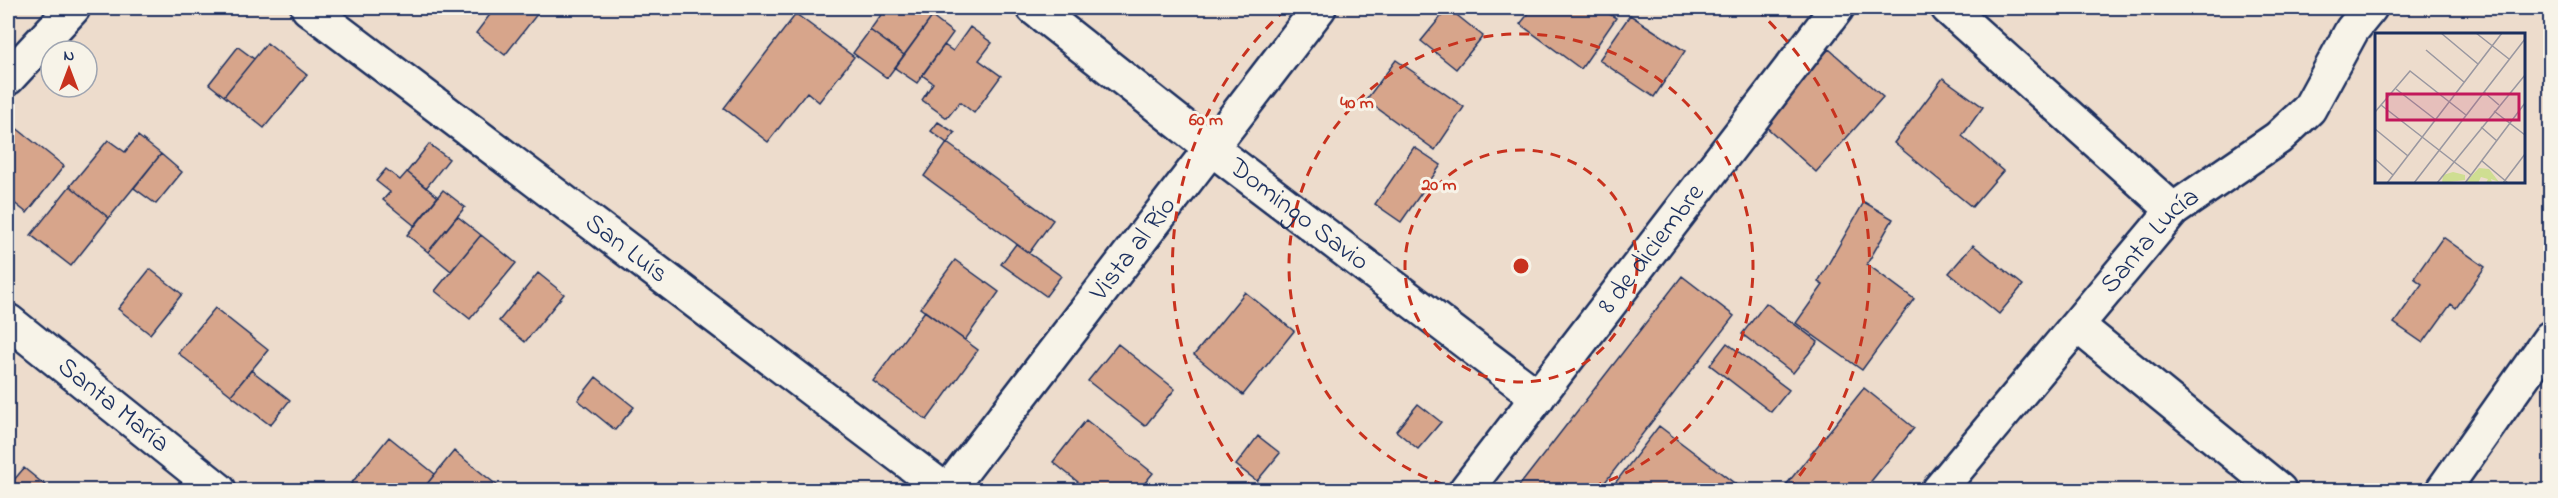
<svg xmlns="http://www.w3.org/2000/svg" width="2558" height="498" font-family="'Indie Flower',sans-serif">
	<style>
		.building { fill: #d7a58b; stroke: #1b2f5e; stroke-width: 1.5 }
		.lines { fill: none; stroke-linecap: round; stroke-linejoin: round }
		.minor-casing { stroke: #1b2f5e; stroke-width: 38 }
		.minor { stroke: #f7f3e8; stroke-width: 33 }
		.ring { fill: none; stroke: #c8321e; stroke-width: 3; stroke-dasharray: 10 8 }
		.labels { text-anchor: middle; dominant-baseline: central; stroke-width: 6; stroke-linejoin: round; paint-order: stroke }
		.street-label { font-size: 27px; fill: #1b2f5e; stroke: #f7f3e8 }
		.inset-road { fill: none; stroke: #9997a0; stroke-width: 1.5 }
		.view { fill: #c2185b; fill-opacity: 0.15; stroke: #c2185b; stroke-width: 3 }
		.inset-edge { fill: none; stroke: #1b2f5e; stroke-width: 3 }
		.centre { fill: #c8321e; stroke: #f7f3e8; stroke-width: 3 }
		.ring-label { font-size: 18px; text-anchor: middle; font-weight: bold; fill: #c8321e; stroke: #f7f3e8; stroke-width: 6; stroke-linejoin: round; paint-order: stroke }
	</style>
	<rect width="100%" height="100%" fill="#eddccc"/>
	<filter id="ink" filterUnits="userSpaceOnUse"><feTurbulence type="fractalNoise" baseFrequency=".0167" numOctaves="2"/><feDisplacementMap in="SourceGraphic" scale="12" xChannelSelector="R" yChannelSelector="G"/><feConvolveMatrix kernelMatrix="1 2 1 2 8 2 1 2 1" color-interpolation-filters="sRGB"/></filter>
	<g filter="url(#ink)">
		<path class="building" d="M495,8H531L538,13L505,55L476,33Z
			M886,8H918L932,17L904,55L870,30Z
			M1448,8L1483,36L1456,69L1421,41Z
			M1533,8H1600L1616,18L1581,69L1520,24Z
			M796,14L854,57L819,102L807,92L768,142L724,108Z
			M1630,15L1685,51L1654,97L1599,60Z
			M932,17L953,33L917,83L895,68Z
			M970,27L992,43L979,60L1001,76L974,113L960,102L947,118L922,100L933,83L922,75L944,45L953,51Z
			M870,30L904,55L887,78L853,53Z
			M267,43L307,75L264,128L224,96Z
			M238,47L254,59L224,96L209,84Z
			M1829,49L1883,97L1816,172L1762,123Z
			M1396,60L1464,107L1435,150L1366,100Z
			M1943,78L1983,107L1962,136L2003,171L1972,207L1894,143Z
			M938,122L955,133L947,143L931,131Z
			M10,123L64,166L27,213L8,198V127Z
			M138,136L161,154L109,218L70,186L108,140L125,152Z
			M947,143L1053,220L1029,253L924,176Z
			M429,144L449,159L426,188L407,172Z
			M1414,147L1441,165L1401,222L1375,204Z
			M161,154L182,172L156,204L134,188Z
			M386,169L400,180L407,172L438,197L415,226L383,200L390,192L376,181Z
			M70,186L109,218L71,266L31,235Z
			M443,190L465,207L428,252L407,235Z
			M1864,202L1893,219L1867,264L1914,299L1862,370L1796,323L1823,285L1818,282Z
			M457,216L481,235L451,271L428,252Z
			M481,235L516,263L470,319L435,291Z
			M2443,237L2485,267L2456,308L2451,304L2423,343L2394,323L2422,284L2414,278Z
			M1016,244L1061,276L1046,296L1001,264Z
			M1973,245L2023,285L1999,314L1949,273Z
			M955,260L999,292L965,340L920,308Z
			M150,269L182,294L150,334L118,309Z
			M538,273L564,294L525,342L499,321Z
			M1682,276L1734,316L1602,486L1608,490H1516Z
			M1245,292L1294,331L1243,395L1194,355Z
			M1766,303L1818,342L1793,373L1742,334Z
			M215,308L268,350L231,395L178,353Z
			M925,311L978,350L927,420L873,381Z
			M1727,343L1789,390L1771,412L1710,365Z
			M1118,344L1175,389L1145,426L1088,381Z
			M251,370L290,400L270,425L231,395Z
			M596,377L634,407L615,430L578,400Z
			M1864,388L1914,428L1864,490H1782Z
			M1418,404L1441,422L1418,449L1396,431Z
			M1086,420L1153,473L1139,490H1088L1053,462Z
			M1659,426L1738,486L1735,490H1616L1612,487Z
			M1258,436L1280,453L1257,481L1236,465Z
			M389,437L435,474L422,490H356L350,485Z
			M454,451L498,486L494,490H422Z
			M24,468L51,490H8V487Z"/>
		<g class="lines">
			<g class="minor-casing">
				<g id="minor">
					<path id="s1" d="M308,8L945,490"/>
					<path id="s2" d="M1034,8L1211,148L1538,397"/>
					<path d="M1948,8L2173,210"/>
					<path d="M8,78L73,8"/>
					<path id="s3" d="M8,321L219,490"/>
					<path d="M2078,326L2279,490"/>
					<path id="s4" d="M948,490L1319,8"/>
					<path id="s5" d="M1466,490L1837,8"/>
					<path id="s6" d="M1939,490L2173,210L2278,138L2309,109L2352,30L2370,8"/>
					<path d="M2443,490L2550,338"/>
				</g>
			</g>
			<use href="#minor" class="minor"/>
		</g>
	</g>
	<g class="ring">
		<circle cx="1521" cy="266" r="116"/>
		<path d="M1461 490A232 232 0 1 1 1581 490"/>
		<path d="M1254 490A348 348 0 0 1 1286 9M1756 9A348 348 0 0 1 1788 490"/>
	</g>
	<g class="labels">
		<g class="street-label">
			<text stroke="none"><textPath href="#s2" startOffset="336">Domingo Savio</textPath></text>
			<text stroke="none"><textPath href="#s6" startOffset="327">Santa Lucía</textPath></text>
			<text stroke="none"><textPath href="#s1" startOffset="399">San Luís</textPath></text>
			<text stroke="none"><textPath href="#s4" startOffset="304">Vista al Río</textPath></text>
			<text stroke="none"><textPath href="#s5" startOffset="304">8 de diciembre</textPath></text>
			<text stroke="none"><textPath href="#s3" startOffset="135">Santa María</textPath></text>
		</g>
	</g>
	<g transform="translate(2375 33)">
		<rect width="150" height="150" fill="#eddccc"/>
		<path d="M104,135L114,136L124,149L116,146L117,150H111L113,146L106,144L103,150H90ZM78,139L90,142V147L67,150L68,142Z" fill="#cfde92"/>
		<path class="inset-road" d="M66,0L103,31M101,0L134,26M51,17L89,49M21,56L61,87M109,59L124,72M6,72L96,142M119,78L150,102M0,79L35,38L91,82M106,94L122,108M0,96L33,123M0,126L18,142M107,128L133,150M12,150L127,0M39,150L150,6M62,150L150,42M90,150L150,70M128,150L150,121"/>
		<path class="view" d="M12,61H144V87H12Z"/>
		<rect width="150" height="150" class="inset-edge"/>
	</g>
	<circle cx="1521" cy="266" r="9" class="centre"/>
	<g class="ring-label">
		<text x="1357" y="108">40 m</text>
		<text x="1206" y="125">60 m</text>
		<text x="1439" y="190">20 m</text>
	</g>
	<rect width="2558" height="498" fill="none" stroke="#f7f3e8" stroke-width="30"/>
	<rect x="15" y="15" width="2528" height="468" fill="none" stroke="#1b2f5e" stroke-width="2" filter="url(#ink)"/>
	<g transform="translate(69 69)"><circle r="28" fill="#f7f3e8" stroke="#9fa5b1" stroke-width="1.5"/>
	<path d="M0-4.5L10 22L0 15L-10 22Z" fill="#c8321e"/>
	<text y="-9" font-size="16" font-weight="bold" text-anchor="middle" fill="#1b2f5e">N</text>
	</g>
</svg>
